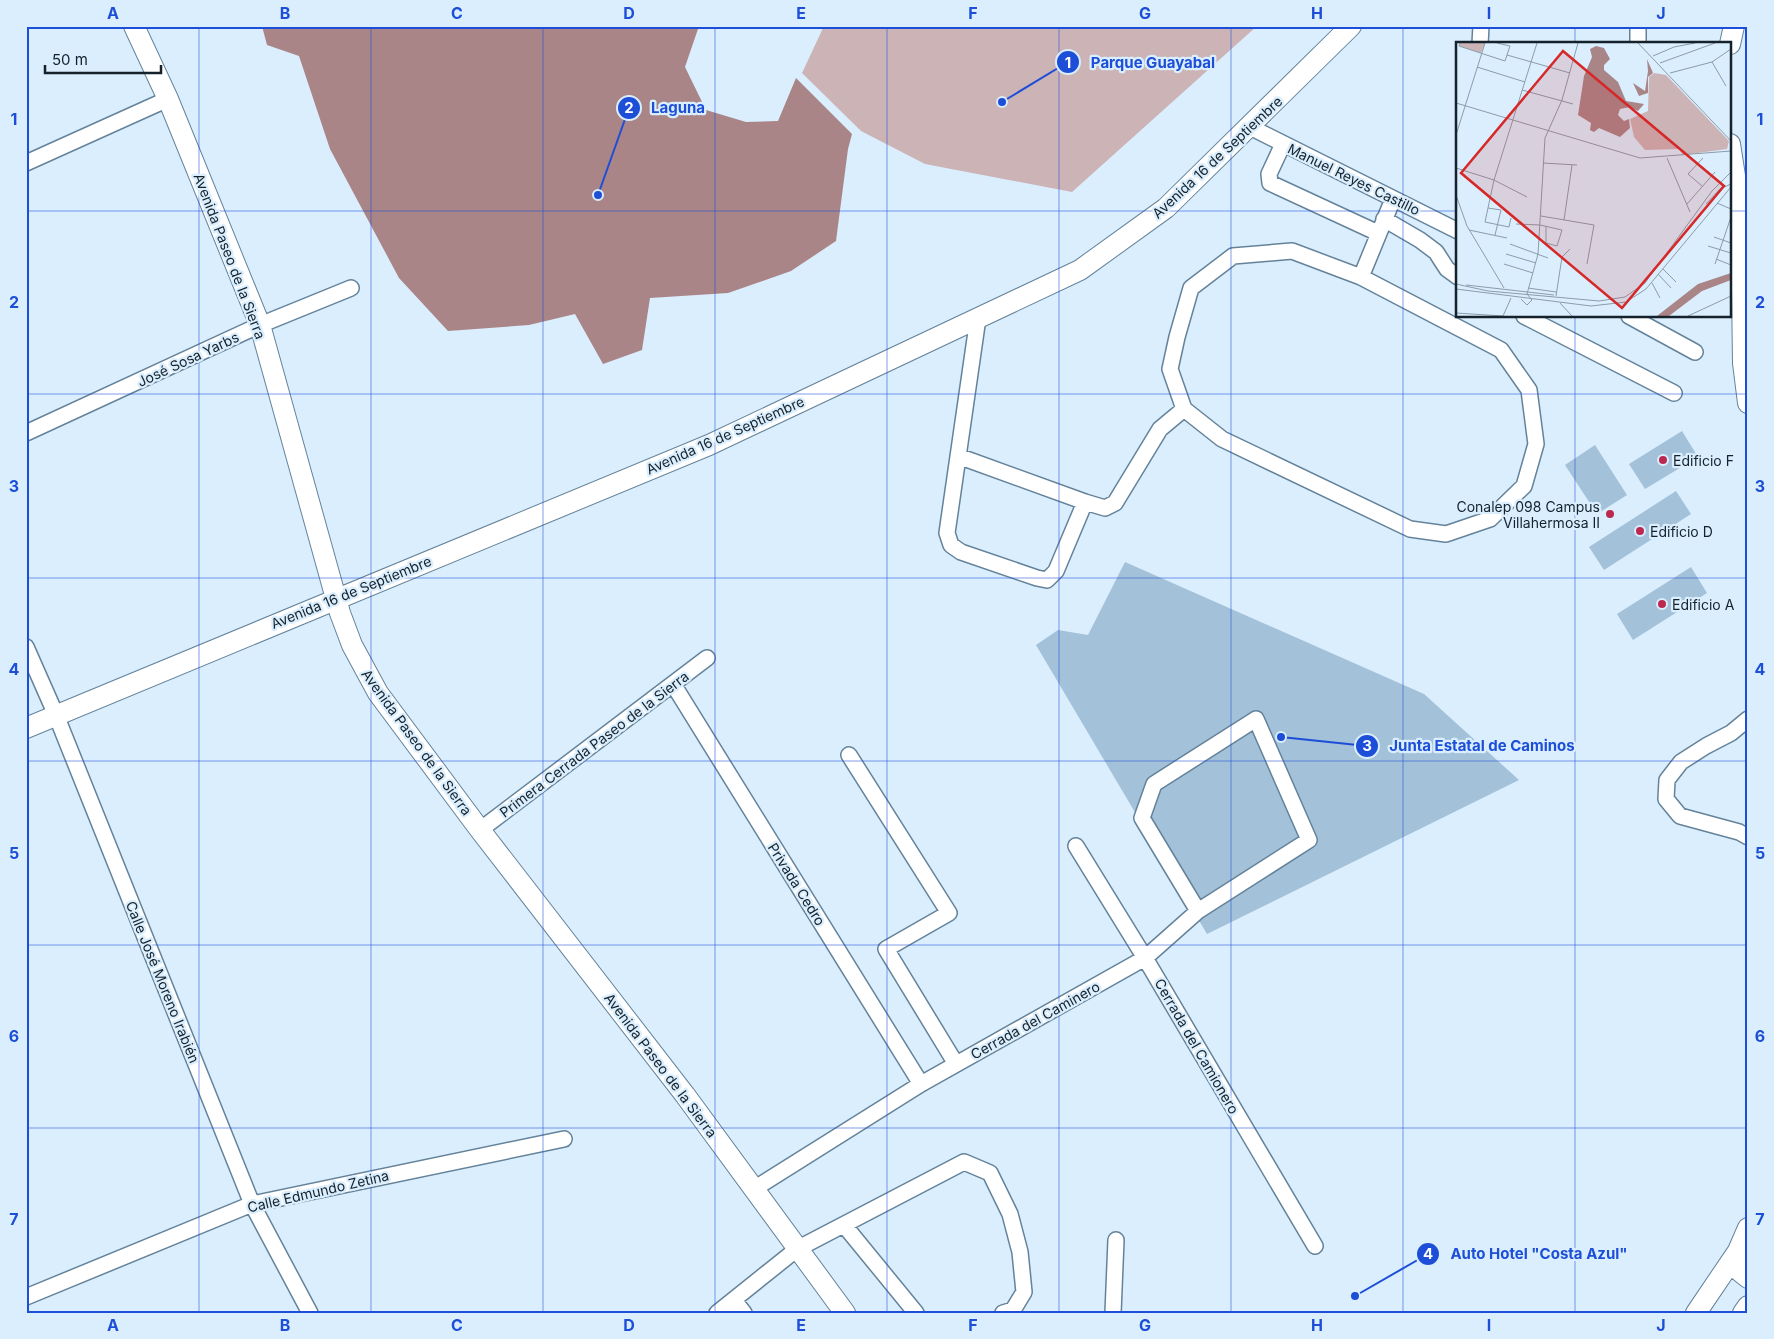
<svg xmlns="http://www.w3.org/2000/svg" width="1774" height="1339" font-family="Inter,sans-serif">
	<style>
		.green { fill: #ccb3b5 }
		.water { fill: #a98588 }
		.building { fill: #a3c1d8 }
		.lines { fill: none; stroke-linecap: round; stroke-linejoin: round }
		.minor-casing { stroke: #64839a; stroke-width: 18 }
		.major-casing { stroke: #64839a; stroke-width: 22 }
		.minor { stroke: #fff; stroke-width: 15 }
		.major { stroke: #fff; stroke-width: 20 }
		.grid { fill: none; stroke: #1d4ed8; stroke-width: 1; stroke-opacity: 0.55 }
		.poi-dot { fill: #bb2a4e; stroke: #daeefe; stroke-width: 2 }
		.labels { text-anchor: middle; dominant-baseline: central; stroke-width: 4.5; stroke-linejoin: round; paint-order: stroke }
		.street-label { font-size: 14px; fill: #15222b; stroke: #daeefe }
		.poi-label { font-size: 14px; fill: #15222b; stroke: #daeefe; text-anchor: start }
		.inset-road { fill: none; stroke: #8b9caa; stroke-width: 1 }
		.view { fill: #d62828; fill-opacity: 0.15; stroke: #d62828; stroke-width: 2.5 }
		.inset-edge { fill: none; stroke: #15222b; stroke-width: 2.5 }
		.leader { fill: none; stroke: #1d4ed8; stroke-width: 2 }
		.callout-dot { fill: #1d4ed8; stroke: #daeefe; stroke-width: 2 }
		.mark-label { font-size: 15px; text-anchor: middle; font-weight: bold; fill: #fff }
		.callout-label { font-size: 15px; text-anchor: middle; font-weight: bold; fill: #1d4ed8; stroke: #daeefe; stroke-width: 4.5; stroke-linejoin: round; paint-order: stroke }
		.neatline { fill: none; stroke: #1d4ed8; stroke-width: 2 }
		.grid-label { font-size: 16px; text-anchor: middle; font-weight: bold; fill: #1d4ed8 }
	</style>
	<rect width="100%" height="100%" fill="#daeefe"/>
	<path class="green" d="M824,26H1257L1072,192L925,164L861,131L802,73Z"/>
	<path class="water" d="M262,26H699L685,67L706,110L746,122L778,121L796,78L852,134L848,149L836,241L791,271L728,293L650,298L642,350L603,364L575,314L529,325L448,331L399,278L330,149L299,56L267,45Z"/>
	<path class="building" d="M1682,431L1698,457L1645,489L1629,464Z
		M1595,445L1627,495L1597,514L1565,465Z
		M1676,491L1691,514L1604,570L1589,547Z
		M1125,562L1424,694L1519,780L1207,934L1036,645L1058,630L1088,635Z
		M1691,567L1707,593L1633,640L1617,614Z"/>
	<g class="lines">
		<g class="minor-casing">
			<path id="minor" d="M1480,44L1481,26
				M1638,44V26
				M1250,127L1458,231
				M1283,144L1269,174L1270,183L1378,233
				M26,163L168,99
				M1384,219L1420,240L1436,252L1447,269L1458,277
				M1292,251L1361,277L1501,350L1529,390L1536,444L1524,486L1490,519L1446,534L1410,529L1222,439L1184,409L1170,369L1177,337L1191,288L1233,256Z
				M1361,277L1393,199
				M1524,316L1674,393
				M1629,316L1695,352
				M26,433L260,325L351,288
				M958,456L1085,502L1056,571L1047,580L1037,578L961,552L951,545L947,533L978,318
				M1085,502L1105,508L1115,503L1160,429L1184,409
				M26,647L56,715L252,1204L310,1313
				M673,684L921,1084
				M1748,719L1731,733L1706,746L1681,762L1667,780L1666,799L1680,816L1739,832L1748,837
				M849,755L949,913L886,949L956,1064
				M480,830L707,658
				M1076,846L1145,958L1315,1246
				M754,1189L921,1084L1145,958L1198,911L1309,840L1256,719L1154,784L1142,818L1198,911
				M844,1225L916,1313
				M26,1297L252,1204L564,1139
				M734,1300L744,1313
				M717,1313L797,1249L964,1162L990,1173L1010,1214L1020,1252L1024,1292L1013,1310L1003,1313
				M1113,1313L1116,1240"/>
		</g>
		<g class="major-casing">
			<path id="major" d="M134,26L168,99L260,325L340,613L352,645L378,693L480,830L685,1095L845,1313
				M1730,44L1734,26
				M1730,144L1741,214L1743,363L1748,403
				M26,728L709,445L1080,270L1166,208L1351,26
				M1738,1251V1270L1748,1278
				M1696,1313L1738,1251L1748,1228
				M1743,1313L1748,1306"/>
		</g>
		<use href="#minor" class="minor"/>
		<use href="#major" class="major"/>
	</g>
	<path class="grid" d="M199,26V1313M371,26V1313M543,26V1313M715,26V1313M887,26V1313M1059,26V1313M1231,26V1313M1403,26V1313M1575,26V44M26,211H1458M1730,211H1748M1575,316V1313M26,394H1748M26,578H1748M26,761H1748M26,945H1748M26,1128H1748"/>
	<g class="poi-dot">
		<circle cx="1663" cy="460" r="5"/>
		<circle cx="1610" cy="514" r="5"/>
		<circle cx="1640" cy="531" r="5"/>
		<circle cx="1662" cy="604" r="5"/>
	</g>
	<g class="labels">
		<g class="street-label">
			<text transform="translate(1217 157) rotate(-43)">Avenida 16 de Septiembre</text>
			<text transform="translate(1354 179) rotate(26)">Manuel Reyes Castillo</text>
			<text transform="translate(230 256) rotate(69)">Avenida Paseo de la Sierra</text>
			<text transform="translate(188 359) rotate(-25)">José Sosa Yarbs</text>
			<text transform="translate(725 435) rotate(-24)">Avenida 16 de Septiembre</text>
			<text transform="translate(351 592) rotate(-22)">Avenida 16 de Septiembre</text>
			<text transform="translate(417 742) rotate(54)">Avenida Paseo de la Sierra</text>
			<text transform="translate(594 744) rotate(-37)">Primera Cerrada Paseo de la Sierra</text>
			<text transform="translate(797 884) rotate(58)">Privada Cedro</text>
			<text transform="translate(163 982) rotate(68)">Calle José Moreno Irabién</text>
			<text transform="translate(1035 1020) rotate(-29)">Cerrada del Caminero</text>
			<text transform="translate(1197 1046) rotate(60)">Cerrada del Camionero</text>
			<text transform="translate(661 1065) rotate(53)">Avenida Paseo de la Sierra</text>
			<text transform="translate(318 1191) rotate(-13)">Calle Edmundo Zetina</text>
		</g>
		<g class="poi-label">
			<text x="1673" y="460">Edificio F</text>
			<text x="1600" y="506" text-anchor="end">Conalep 098 Campus<tspan x="1600" dy="16">Villahermosa II</tspan></text>
			<text x="1650" y="531">Edificio D</text>
			<text x="1672" y="604">Edificio A</text>
		</g>
	</g>
	<g transform="translate(1456 42)">
		<rect width="275" height="275" fill="#daeefe"/>
		<path d="M4,1H29L25,11L3,4ZM198,31L210,33L273,99L271,107L227,113L223,107L189,108L178,95L174,77L192,69L193,35Z" fill="#ccb3b5"/>
		<path d="M140,4L148,6L154,17L148,23V28L162,40L170,59L188,62L182,69L174,65L164,67L162,73L168,79L173,77L174,86L164,95L143,86L138,90L134,88L135,81L122,73L128,34L136,15L134,7ZM191,17L197,31L192,35V51L183,54L177,41L189,49L192,29ZM275,231V238L246,249L213,274H201L242,242Z" fill="#a98588"/>
		<path class="inset-road" d="M4,1L3,4L49,19L54,4L41,1M182,1L275,99M51,13L114,31M197,14L218,5L239,1M256,20L270,44M204,21L259,1M21,25L69,40M214,31L256,20L275,7M66,48L117,62M0,61L184,116L275,109M0,93L29,1M211,116L234,170M87,121L121,123M0,126L38,138L71,155M246,144L232,132L247,116M0,153L11,184L48,246M261,161L275,167M231,162L259,130M250,162L264,147L275,142M32,166L45,168L39,193M85,174L138,183L131,222M55,176L53,185L29,180L38,138L81,1M108,178L116,123M60,182L84,183L106,188L101,204L90,201V185M13,188L51,196M258,195L275,201M54,202L92,216M252,204L275,211M50,212L80,221M260,217L275,223M48,222L77,231M259,222L275,175M207,227L220,240M202,232L215,246M196,241L204,256M0,242L32,249L143,259L169,255L189,241L256,149L275,130M10,243L98,253M72,246L100,250M0,247L135,264L170,260L190,247L275,145M100,254L106,215L114,207M65,257L71,263L76,258L71,252L82,212L89,96L106,58L122,1M104,261L116,274M0,271L47,274L55,256M232,274L275,254"/>
		<path class="view" d="M107,9L268,144L166,266L5,131Z"/>
		<rect width="275" height="275" class="inset-edge"/>
	</g>
	<path class="leader" d="M1002 102L1068 62M598 195L629 108M1281 737L1367 746M1355 1296L1428 1254"/>
	<g class="callout-dot">
		<circle cx="1002" cy="102" r="5"/>
		<circle cx="598" cy="195" r="5"/>
		<circle cx="1281" cy="737" r="5"/>
		<circle cx="1355" cy="1296" r="5"/>
		<circle cx="1068" cy="62" r="12"/>
		<circle cx="629" cy="108" r="12"/>
		<circle cx="1367" cy="746" r="12"/>
		<circle cx="1428" cy="1254" r="12"/>
	</g>
	<g class="mark-label">
		<text x="1068" y="68">1</text>
		<text x="629" y="113">2</text>
		<text x="1367" y="751">3</text>
		<text x="1428" y="1259">4</text>
	</g>
	<g class="callout-label">
		<text x="1153" y="68">Parque Guayabal</text>
		<text x="678" y="113">Laguna</text>
		<text x="1482" y="751">Junta Estatal de Caminos</text>
		<text x="1539" y="1259">Auto Hotel "Costa Azul"</text>
	</g>
	<rect width="1774" height="1339" fill="none" stroke="#daeefe" stroke-width="55"/>
	<path d="M45 65v8h116v-8" fill="none" stroke="#15222b" stroke-width="2.5"/>
	<text x="52" y="65" font-size="15" fill="#15222b" stroke="#daeefe" stroke-width="4" paint-order="stroke">50 m</text>
	<rect x="28" y="28" width="1718" height="1284" class="neatline"/>
	<g class="grid-label">
		<text x="113" y="19">A</text>
		<text x="285" y="19">B</text>
		<text x="457" y="19">C</text>
		<text x="629" y="19">D</text>
		<text x="801" y="19">E</text>
		<text x="973" y="19">F</text>
		<text x="1145" y="19">G</text>
		<text x="1317" y="19">H</text>
		<text x="1489" y="19">I</text>
		<text x="1661" y="19">J</text>
		<text x="14" y="125">1</text>
		<text x="1760" y="125">1</text>
		<text x="14" y="308">2</text>
		<text x="1760" y="308">2</text>
		<text x="14" y="492">3</text>
		<text x="1760" y="492">3</text>
		<text x="14" y="675">4</text>
		<text x="1760" y="675">4</text>
		<text x="14" y="859">5</text>
		<text x="1760" y="859">5</text>
		<text x="14" y="1042">6</text>
		<text x="1760" y="1042">6</text>
		<text x="14" y="1225">7</text>
		<text x="1760" y="1225">7</text>
		<text x="113" y="1331">A</text>
		<text x="285" y="1331">B</text>
		<text x="457" y="1331">C</text>
		<text x="629" y="1331">D</text>
		<text x="801" y="1331">E</text>
		<text x="973" y="1331">F</text>
		<text x="1145" y="1331">G</text>
		<text x="1317" y="1331">H</text>
		<text x="1489" y="1331">I</text>
		<text x="1661" y="1331">J</text>
	</g>
</svg>
